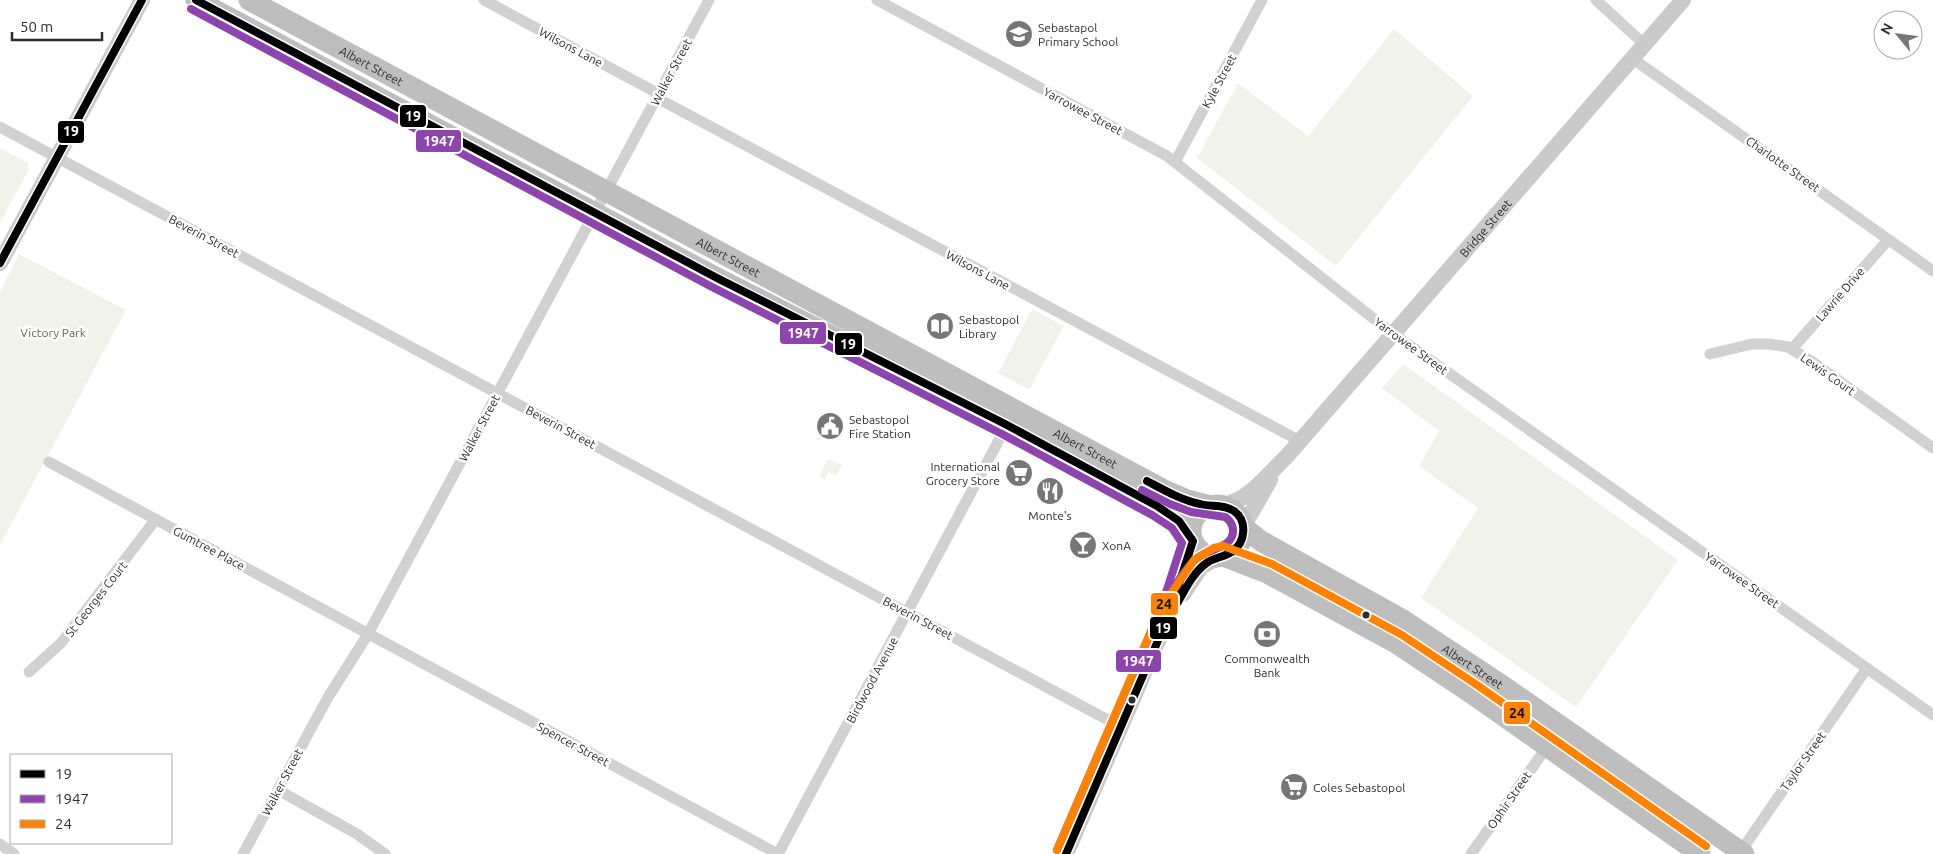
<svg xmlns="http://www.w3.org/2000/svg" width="1933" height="854" font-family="Ubuntu,sans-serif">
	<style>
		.green { fill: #f1f3eb }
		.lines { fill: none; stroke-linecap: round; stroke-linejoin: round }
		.street { stroke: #d1d1d1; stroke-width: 11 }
		.secondary { stroke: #cacaca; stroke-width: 16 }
		.highway { stroke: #bebebe; stroke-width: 21 }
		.bus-1-casing { stroke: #fff; stroke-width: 11 }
		.bus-2-casing { stroke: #fff; stroke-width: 11 }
		.bus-3-casing { stroke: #fff; stroke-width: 11 }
		.bus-1 { stroke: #000; stroke-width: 8 }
		.bus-2 { stroke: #8e44ad; stroke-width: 8 }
		.bus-3 { stroke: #ff8200; stroke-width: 8 }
		.bus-dot { fill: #2c2c2c; stroke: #fff; stroke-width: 2 }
		.labels { text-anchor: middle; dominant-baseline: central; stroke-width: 5; stroke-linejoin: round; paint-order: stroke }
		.poi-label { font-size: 12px; fill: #2c2c2c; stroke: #fff; text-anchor: start }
		.street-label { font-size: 12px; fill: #2c2c2c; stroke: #fff }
		.park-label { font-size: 12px; fill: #56663c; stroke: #fff }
		.line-badge { stroke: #fff; stroke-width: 2 }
		.badge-label { font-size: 14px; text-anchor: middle; font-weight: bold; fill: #fff }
		.pale-badge-label { font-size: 14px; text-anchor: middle; font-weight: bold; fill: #111 }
	</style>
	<rect width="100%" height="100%" fill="#fff"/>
	<path class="green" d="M1394,29L1473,96L1336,266L1197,158L1238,83L1308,136Z
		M0,148L27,162L29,169L0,223Z
		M19,254L126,310L0,545V292Z
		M1032,309L1064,326L1029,390L998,373Z
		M1403,364L1678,560L1576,707L1421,598L1478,508L1419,466L1439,431L1382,388Z
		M828,459L842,465L836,476L829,472L825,480L819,476Z"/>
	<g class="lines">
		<path class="street" d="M484,0L659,94
			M877,0L1167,156L1392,333L1933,715
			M1596,0L1645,45
			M1633,59L1933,271
			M657,98L1300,441
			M0,127L1121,727
			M1175,162L1262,0
			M1792,349L1888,240
			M1710,354L1752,344H1769L1788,347L1811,361L1933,448
			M49,462L778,854
			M29,672L61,643L156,519
			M278,790L357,834L385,854
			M0,844L14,854
			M243,854L327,699L368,634L709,0
			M778,854L1007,425
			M1471,854L1561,727
			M1739,854L1867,668"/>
		<g class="secondary">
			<path d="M0,263L142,0"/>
			<path id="s1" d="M1222,505C1248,502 1269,473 1287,456L1683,0"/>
			<path d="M1243,527L1270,480"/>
			<path d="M1183,594L1201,567L1218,557"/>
			<path d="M1066,854L1169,615L1193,541"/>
		</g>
		<g class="highway">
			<path d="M196,0L717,278L1007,425L1157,506L1179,521L1193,541"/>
			<path id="s2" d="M249,0L1166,491L1187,500L1210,506"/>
			<circle cx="1217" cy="531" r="26"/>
			<path id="s3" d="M1243,527L1261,541L1403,620L1503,686L1744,854"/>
			<path d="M1223,556L1267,573L1396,643L1471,693L1700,854"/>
		</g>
		<g class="bus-1-casing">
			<path id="bus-1" d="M196,0L717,278L1007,425L1157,506L1179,521L1193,541L1169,615L1066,854
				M0,263L142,0
				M1147,481C1164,490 1181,500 1200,504C1211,507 1224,504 1234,511C1248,521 1245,542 1233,551C1225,557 1216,557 1208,562C1194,571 1186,588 1178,602"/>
		</g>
		<g class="bus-2-casing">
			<path id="bus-2" d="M191,9L712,287L1002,434L1152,515L1172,528L1182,543L1160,611L1057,850
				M1142,490L1170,504L1191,512L1225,517C1230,520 1232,523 1233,529C1235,548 1207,549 1196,559C1184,569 1177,584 1169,597"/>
		</g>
		<g class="bus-3-casing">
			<path id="bus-3" d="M1057,850L1160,610L1194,560L1214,548L1223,546L1272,564L1402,635L1477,685L1706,846"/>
		</g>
		<use href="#bus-1" class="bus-1"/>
		<use href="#bus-2" class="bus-2"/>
		<use href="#bus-3" class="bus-3"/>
	</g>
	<defs>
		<g id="school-disc" transform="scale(1.4375)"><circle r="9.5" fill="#767676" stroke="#fff"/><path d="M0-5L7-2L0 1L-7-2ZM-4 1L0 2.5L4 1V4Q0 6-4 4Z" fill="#fff"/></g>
		<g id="library-disc" transform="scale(1.4375)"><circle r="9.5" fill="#767676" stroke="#fff"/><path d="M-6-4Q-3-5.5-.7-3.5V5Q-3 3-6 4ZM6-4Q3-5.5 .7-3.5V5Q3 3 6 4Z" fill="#fff"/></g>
		<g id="civic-disc" transform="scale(1.4375)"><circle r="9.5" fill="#767676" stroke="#fff"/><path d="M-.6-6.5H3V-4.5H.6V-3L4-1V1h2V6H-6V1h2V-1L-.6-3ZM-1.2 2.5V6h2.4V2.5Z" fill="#fff"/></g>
		<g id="supermarket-disc" transform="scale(1.4375)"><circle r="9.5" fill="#767676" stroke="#fff"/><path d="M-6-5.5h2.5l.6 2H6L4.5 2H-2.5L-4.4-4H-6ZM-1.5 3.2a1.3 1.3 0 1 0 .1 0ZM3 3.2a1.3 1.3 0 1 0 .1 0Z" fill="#fff"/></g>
		<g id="restaurant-disc" transform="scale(1.4375)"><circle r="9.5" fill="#767676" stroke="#fff"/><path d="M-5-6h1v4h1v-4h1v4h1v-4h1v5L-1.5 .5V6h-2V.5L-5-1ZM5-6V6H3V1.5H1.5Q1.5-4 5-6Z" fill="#fff"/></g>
		<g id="bar-disc" transform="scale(1.4375)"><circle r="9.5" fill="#767676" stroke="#fff"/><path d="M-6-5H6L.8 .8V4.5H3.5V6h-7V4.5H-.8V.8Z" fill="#fff"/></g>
		<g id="bank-disc" transform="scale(1.4375)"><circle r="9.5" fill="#767676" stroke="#fff"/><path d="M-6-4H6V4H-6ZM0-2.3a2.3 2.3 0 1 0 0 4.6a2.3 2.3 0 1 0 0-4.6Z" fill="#fff"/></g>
	</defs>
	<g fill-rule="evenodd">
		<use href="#school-disc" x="1019" y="34"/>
		<use href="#library-disc" x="940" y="326"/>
		<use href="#civic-disc" x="830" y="426"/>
		<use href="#supermarket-disc" x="1019" y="473"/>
		<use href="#restaurant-disc" x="1050" y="491"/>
		<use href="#bar-disc" x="1083" y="545"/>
		<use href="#bank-disc" x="1267" y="634"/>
		<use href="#supermarket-disc" x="1294" y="787"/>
	</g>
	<g class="bus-dot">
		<circle cx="1366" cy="615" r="4.5"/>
		<circle cx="1132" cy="700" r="4.5"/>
	</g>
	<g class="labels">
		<g class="poi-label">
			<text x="1038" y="27">Sebastapol<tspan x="1038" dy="14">Primary School</tspan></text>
			<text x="959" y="319">Sebastopol<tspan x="959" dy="14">Library</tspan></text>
			<text x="849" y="419">Sebastopol<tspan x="849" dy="14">Fire Station</tspan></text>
			<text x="1000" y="466" text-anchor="end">International<tspan x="1000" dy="14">Grocery Store</tspan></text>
			<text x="1050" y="515" text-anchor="middle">Monte's</text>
			<text x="1102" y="545">XonA</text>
			<text x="1267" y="658" text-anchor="middle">Commonwealth<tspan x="1267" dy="14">Bank</tspan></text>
			<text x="1313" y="787">Coles Sebastopol</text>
		</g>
		<g class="street-label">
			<text transform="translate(571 47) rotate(28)">Wilsons Lane</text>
			<text stroke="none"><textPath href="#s2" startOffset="139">Albert Street</textPath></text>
			<text transform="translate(671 72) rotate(-62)">Walker Street</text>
			<text transform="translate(1219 81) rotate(-62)">Kyle Street</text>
			<text transform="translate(1083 111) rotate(28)">Yarrowee Street</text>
			<text transform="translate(1783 164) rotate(35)">Charlotte Street</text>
			<text stroke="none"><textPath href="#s1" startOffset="385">Bridge Street</textPath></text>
			<text transform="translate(204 236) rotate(28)">Beverin Street</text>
			<text stroke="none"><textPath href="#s2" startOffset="544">Albert Street</textPath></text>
			<text transform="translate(978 270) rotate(28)">Wilsons Lane</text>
			<text transform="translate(1840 294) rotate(-49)">Lawrie Drive</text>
			<text transform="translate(1411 346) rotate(36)">Yarrowee Street</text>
			<text transform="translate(1828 374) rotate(35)">Lewis Court</text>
			<text transform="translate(561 427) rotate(28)">Beverin Street</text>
			<text transform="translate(479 428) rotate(-62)">Walker Street</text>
			<text stroke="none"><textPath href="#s2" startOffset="949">Albert Street</textPath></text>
			<text transform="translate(209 548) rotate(28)">Gumtree Place</text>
			<text transform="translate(1742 580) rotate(35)">Yarrowee Street</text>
			<text transform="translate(96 599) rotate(-52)">St Georges Court</text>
			<text transform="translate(918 618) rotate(28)">Beverin Street</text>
			<text stroke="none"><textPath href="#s3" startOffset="269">Albert Street</textPath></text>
			<text transform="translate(872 680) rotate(-62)">Birdwood Avenue</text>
			<text transform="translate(573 744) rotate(28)">Spencer Street</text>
			<text transform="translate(1803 761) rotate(-55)">Taylor Street</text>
			<text transform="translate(282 782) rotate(-62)">Walker Street</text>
			<text transform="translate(1509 800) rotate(-55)">Ophir Street</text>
		</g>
		<g class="park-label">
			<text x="53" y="332">Victory Park</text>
		</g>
	</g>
	<g class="line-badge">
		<rect x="399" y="104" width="28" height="24" rx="5" fill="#000"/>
		<rect x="57" y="120" width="28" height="24" rx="5" fill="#000"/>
		<rect x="415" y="129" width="47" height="24" rx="5" fill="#8e44ad"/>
		<rect x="779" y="321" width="48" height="24" rx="5" fill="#8e44ad"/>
		<rect x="834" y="332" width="29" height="24" rx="5" fill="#000"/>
		<rect x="1150" y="592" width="29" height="24" rx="5" fill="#ff8200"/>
		<rect x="1149" y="616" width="29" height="24" rx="5" fill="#000"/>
		<rect x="1115" y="649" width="47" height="24" rx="5" fill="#8e44ad"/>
		<rect x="1503" y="701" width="28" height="24" rx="5" fill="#ff8200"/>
	</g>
	<g class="badge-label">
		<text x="413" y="121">19</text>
		<text x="71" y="136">19</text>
		<text x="439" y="146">1947</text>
		<text x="803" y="338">1947</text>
		<text x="848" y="349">19</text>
		<text x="1163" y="633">19</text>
		<text x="1138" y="666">1947</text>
	</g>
	<g class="pale-badge-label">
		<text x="1164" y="609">24</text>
		<text x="1517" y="718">24</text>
	</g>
	<rect x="10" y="754" width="162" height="90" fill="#ffffff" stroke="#ababab"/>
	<rect x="20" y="770" width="25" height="8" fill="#000000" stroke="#ababab"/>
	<text x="55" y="779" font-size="15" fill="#2c2c2c">19</text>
	<rect x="20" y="795" width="25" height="8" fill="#8e44ad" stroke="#ababab"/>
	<text x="55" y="804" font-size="15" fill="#2c2c2c">1947</text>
	<rect x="20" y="820" width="25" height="8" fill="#ff8200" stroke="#ababab"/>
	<text x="55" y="829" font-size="15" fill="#2c2c2c">24</text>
	<g transform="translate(1898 35) rotate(299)"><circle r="24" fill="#ffffff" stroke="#ababab"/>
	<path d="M0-4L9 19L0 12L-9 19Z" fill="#767676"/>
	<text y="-8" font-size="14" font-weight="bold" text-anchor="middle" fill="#2c2c2c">N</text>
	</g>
	<path d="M12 32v8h90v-8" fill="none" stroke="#2c2c2c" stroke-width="2.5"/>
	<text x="20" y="32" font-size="15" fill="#2c2c2c" stroke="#ffffff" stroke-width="4" paint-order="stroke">50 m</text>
</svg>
